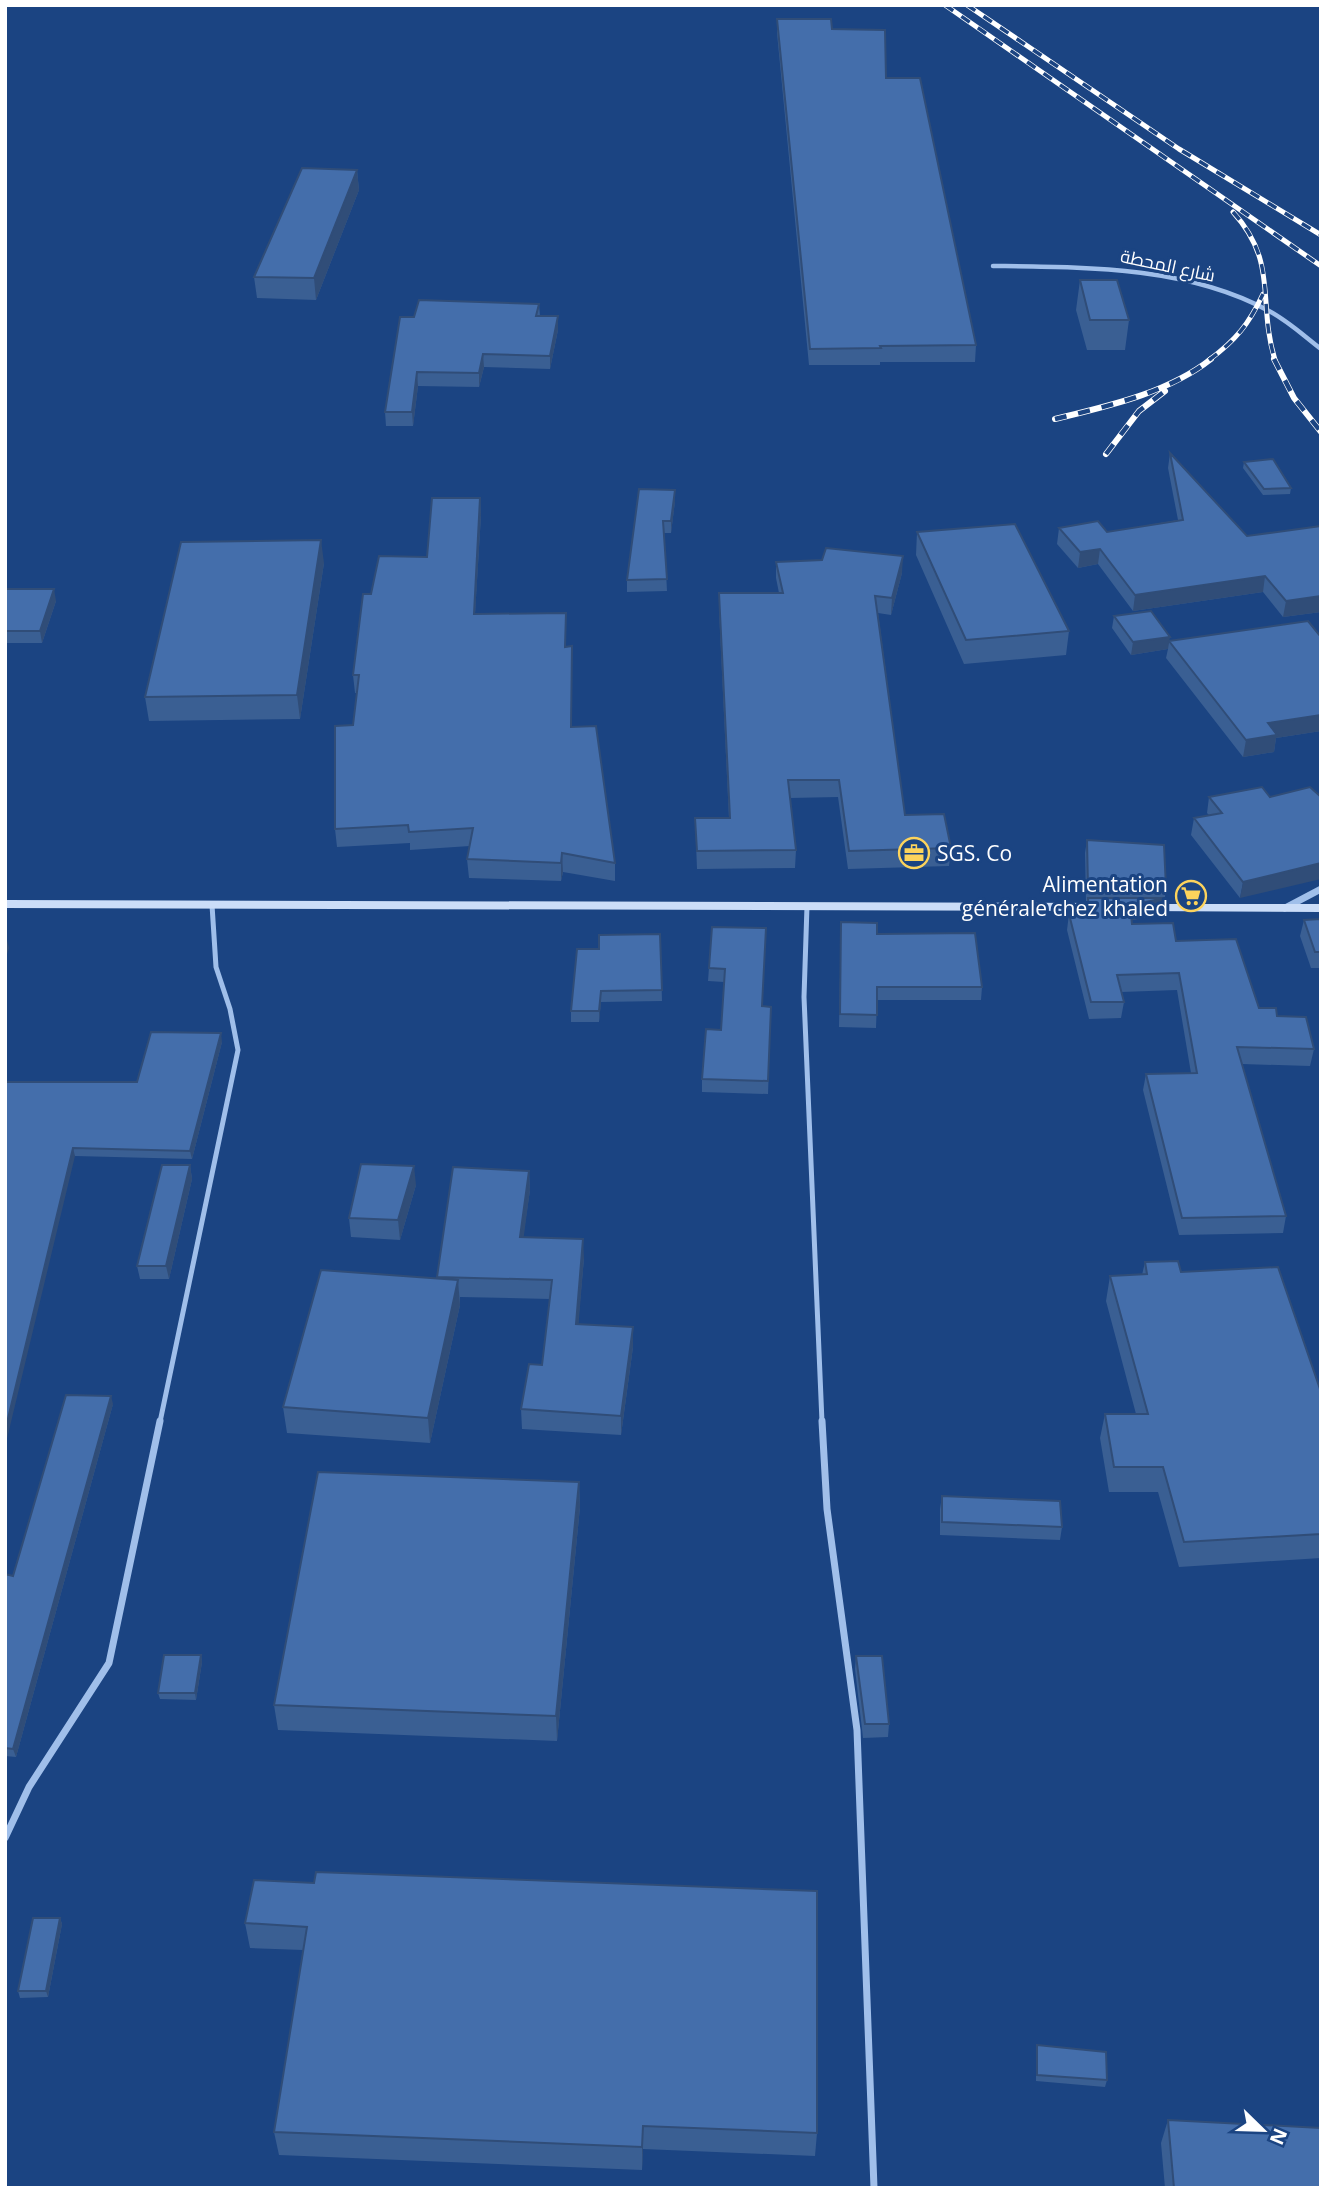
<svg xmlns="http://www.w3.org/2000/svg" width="1326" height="2193" font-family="'Open Sans',Cairo,sans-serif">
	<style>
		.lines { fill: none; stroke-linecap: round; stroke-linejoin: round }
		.service-far1 { stroke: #a0bfea; stroke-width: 5 }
		.service { stroke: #a0bfea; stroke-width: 7 }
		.minor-far1 { stroke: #a0bfea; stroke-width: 4.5 }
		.minor { stroke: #a0bfea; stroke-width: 7 }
		.secondary { fill: #cbddf8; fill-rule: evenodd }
		.rail-far1-casing { stroke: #fff; stroke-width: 5 }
		.rail-casing { stroke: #fff; stroke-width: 6 }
		.rail-far1 { stroke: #1b4482; stroke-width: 3.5; stroke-dasharray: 10; stroke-linecap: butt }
		.rail { stroke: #1b4482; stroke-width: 4.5; stroke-dasharray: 12; stroke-linecap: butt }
		.wall { fill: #3a5f93 }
		.shaded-wall { fill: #304d78 }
		.building { fill: #446eab; stroke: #304d78; stroke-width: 2 }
		.labels { text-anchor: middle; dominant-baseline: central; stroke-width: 6; stroke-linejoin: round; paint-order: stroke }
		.far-street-label { font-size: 18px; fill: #fff; stroke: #1b4482 }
		.poi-label { font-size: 21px; fill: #fff; stroke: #1b4482; text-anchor: start }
	</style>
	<rect width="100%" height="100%" fill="#1b4482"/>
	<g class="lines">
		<path class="service-far1" d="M807,906L804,997L822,1422
			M160,1422L238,1050L230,1009L216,967L212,905"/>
		<path class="service" d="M822,1421L827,1509L857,1730L874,2188
			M5,1838L29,1787L109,1663L160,1421"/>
		<path class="minor-far1" d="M993,266C1084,267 1187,266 1269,311C1288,321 1304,336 1321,349"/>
		<path class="minor" d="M1285,908L1321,889"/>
		<path class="secondary" d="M5,900L1106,903L1112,907L1106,911L5,908Z
			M1148,904H1321V912L1143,911L1142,908Z"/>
		<g class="rail-far1-casing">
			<path id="rail-far1" d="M945,5L1321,266
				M967,5L1179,149L1321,235
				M1233,212C1279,263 1257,302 1275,360
				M1209,360C1236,340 1249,324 1263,294"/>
		</g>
		<g class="rail-casing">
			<path id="rail" d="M1274,359L1294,398L1321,432
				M1055,419C1108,406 1168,393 1211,359
				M1106,454L1139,411L1165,391"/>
		</g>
		<use href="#rail-far1" class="rail-far1"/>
		<use href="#rail" class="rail"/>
	</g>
	<path class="wall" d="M777,19L832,29L886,78L976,345L975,362H880V365H809L777,33Z
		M357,170L359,190L316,300L257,298L254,277Z
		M1080,280L1129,320L1125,350H1087L1076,310Z
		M539,304L540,316H558V330L550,369L484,367L479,387L418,386L413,426H386L385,412L414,317Z
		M1170,453L1247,536L1321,526V612L1283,617L1263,592L1133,611L1098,564L1078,568L1057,544L1059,528L1107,532L1178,520L1168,468Z
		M1244,462L1291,488L1290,494L1263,495L1243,468Z
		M480,498L481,515L475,614L566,613V647L572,646V727L615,863V881L563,872L561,881L469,878L467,859L470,846L410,850V843L337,847L335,829L353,725L357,693H355L353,675L371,594L427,557Z
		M675,501L671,533H664L667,591L627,592V580Z
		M917,532L1069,631L1066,655L964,664L916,555Z
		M776,562L902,573L891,615L878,613L905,815L951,848L949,866L848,869L838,797L790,798L796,850L795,868L697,869L695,818H729L719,610V593H779L776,578Z
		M324,563L300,719L149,721L145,697Z
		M5,589L56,601L42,643H5Z
		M1114,616L1170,641L1321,731L1276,738L1274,752L1243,757L1166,658L1168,649L1131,655L1112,628Z
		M1262,787L1240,898L1191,835L1194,818L1209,815L1207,813L1209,797Z
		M1087,840L1166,888L1163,914L1132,920V924L1176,941L1259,1008L1277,1016L1314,1049L1310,1066L1242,1064L1286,1216L1283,1233L1179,1235L1143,1090L1146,1074L1191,1073L1177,990L1121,992L1124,1002L1121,1018L1089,1019L1067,930L1069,914L1086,913L1088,901H1086L1085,853Z
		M1321,919V968H1311L1300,936L1304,920Z
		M841,922L877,934L982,987L981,1000H877L876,1028L839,1027Z
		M712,927L762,1006L771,1007L768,1094L702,1092V1079L721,1030L724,982L708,981Z
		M660,934L662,1001L601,1002L599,1022H571V1011L599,949Z
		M222,1042L192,1159L75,1156L5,1082H137Z
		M190,1165L192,1179L169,1279H140L137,1266Z
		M529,1171L530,1190L523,1237L584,1258L578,1324L633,1327V1347L621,1435L522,1429L521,1409L542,1365L550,1299L460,1297V1305L430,1443L287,1433L283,1407L437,1278V1277Z
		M416,1185L400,1240L351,1237L349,1218Z
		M1145,1262L1181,1272L1321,1392V1558L1179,1567L1158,1492H1109L1100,1438L1105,1414H1136L1106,1301L1110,1276L1142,1275Z
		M113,1404L16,1757L5,1756V1574L13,1576Z
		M579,1482L580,1507L557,1741L278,1730L274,1705Z
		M942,1496L1062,1527L1060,1540L940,1535V1509Z
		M201,1655L202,1662L196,1700L160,1699L158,1693Z
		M856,1656L889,1724L888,1737L863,1738L855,1669Z
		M254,1880L817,2133L815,2156L643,2149L642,2170L279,2155L274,2132L303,1950L250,1948L245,1923Z
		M60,1918L62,1924L48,1997L20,1998L18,1991Z
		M1037,2045L1107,2080L1105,2087L1036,2081V2051Z
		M1168,2120L1321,2188H1165L1161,2143Z"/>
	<path class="shaded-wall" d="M357,170L359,190L316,300L314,278Z
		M558,316V330L550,369V356Z
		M483,354L484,367L479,387V373Z
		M417,372L418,386L413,426L412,412Z
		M675,490V501L671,533V521Z
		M480,498L481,515L474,631V614Z
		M321,540L324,563L300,719L297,695Z
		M1100,549L1098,564L1078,568L1080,552Z
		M903,556L902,573L891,615L892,598Z
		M1265,576L1263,592L1133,611L1135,595Z
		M54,589L56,601L42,643L40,631Z
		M1321,596V612L1283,617L1286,601Z
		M1170,637L1168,649L1131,655L1133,642Z
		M1321,715V731L1276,738L1274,752L1243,757L1246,740L1268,723Z
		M562,853L563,872L561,881V863Z
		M1321,863V879L1240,898L1243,882Z
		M1165,898L1163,914L1128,921L1130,905Z
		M7,940L9,948L5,961V947Z
		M601,991V1002L599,1022V1011Z
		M221,1033L222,1042L192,1159L190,1151Z
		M73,1148L75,1156L5,1447V1431Z
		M190,1165L192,1179L169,1279L166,1266Z
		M414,1166L416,1185L400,1240L398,1220Z
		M529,1171L530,1190L521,1257L520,1237Z
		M583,1239L584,1258L577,1343L576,1324Z
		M458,1280L460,1305L430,1443L428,1418Z
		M633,1327V1347L621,1435V1416Z
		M111,1396L113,1404L16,1757L13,1749Z
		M579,1482L580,1507L557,1741L556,1716Z
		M201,1655L202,1662L196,1700L195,1693Z
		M60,1918L62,1924L48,1997L46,1991Z
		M643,2126V2149L642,2170V2147Z"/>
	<path class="building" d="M777,19H831L832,29L885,30L886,78H920L976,345L880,346L881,348L810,349Z
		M302,168L357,170L314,278L254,277Z
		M1080,280H1117L1129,320H1090Z
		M419,300L539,304L536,316H558L550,356L483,354L479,373L417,372L412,412H385L400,317H414Z
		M1170,453L1247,536L1321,526V596L1286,601L1265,576L1135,595L1100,549L1080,552L1059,528L1098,521L1107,532L1183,520Z
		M1273,459L1291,488L1264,489L1244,462Z
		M639,489L675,490L671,521H663L667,579L627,580Z
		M432,498H480L474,614L566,613L565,647L572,646L571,727L596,726L615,863L562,853L561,863L467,859L473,828L409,832L408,825L335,829V726L353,725L359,675H353L363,594H371L379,556L427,557Z
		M1015,524L1069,631L966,640L917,532Z
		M321,540L297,695L145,697L181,542Z
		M826,548L903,556L892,598L875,596L905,815L944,814L951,848L849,851L839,780H788L796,850L697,851L695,818H730L719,593H783L776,562L822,560Z
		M5,589H54L40,631H5Z
		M1151,611L1170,637L1133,642L1114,616Z
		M1308,621L1321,637V715L1268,723L1277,735L1246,740L1169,641Z
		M1262,787L1270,797L1310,787L1321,797V863L1243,882L1194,818L1222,813L1209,797Z
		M1087,840L1164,845L1166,888H1088Z
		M1088,898H1165L1130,905L1132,924L1173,923L1176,941L1236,939L1259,1008H1276L1277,1016L1306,1017L1314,1049L1237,1047L1286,1216L1182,1218L1146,1074L1197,1073L1179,973L1117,975L1124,1002H1091L1069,914L1089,913Z
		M1321,919V952H1315L1304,920Z
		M841,922L877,923V934L975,933L982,987H877V1015L840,1014Z
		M712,927L766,928L762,1006L771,1007L768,1081L702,1079L706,1029L721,1030L725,969L709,968Z
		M660,934L662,990L601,991L599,1011H571L577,949H599V935Z
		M151,1032L221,1033L190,1151L73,1148L5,1431V1082H137Z
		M361,1164L414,1166L398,1220L349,1218Z
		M162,1165H190L166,1266H137Z
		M453,1167L529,1171L520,1237L583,1239L576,1324L633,1327L621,1416L521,1409L529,1364L542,1365L552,1280L437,1277Z
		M1178,1261L1181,1272L1278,1267L1321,1392V1534L1184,1542L1163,1467H1114L1105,1414H1148L1110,1276L1147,1274L1145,1262Z
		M321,1270L458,1280L428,1418L283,1407Z
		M66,1395L111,1396L13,1749L5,1748V1574L13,1576Z
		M318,1472L579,1482L556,1716L274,1705Z
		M942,1496L1060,1501L1062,1527L942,1522Z
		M164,1655H201L195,1693H158Z
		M856,1656H882L889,1724H865Z
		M316,1872L817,1891V2133L643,2126L642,2147L274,2132L307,1927L245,1923L254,1880L314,1883Z
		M33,1918H60L46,1991H18Z
		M1037,2045L1106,2052L1107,2080L1037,2075Z
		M1168,2120L1321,2128V2188H1174Z"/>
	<defs>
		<g id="office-ring" transform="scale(1.575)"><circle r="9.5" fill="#1b4482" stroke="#fcd35c" stroke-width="1.5"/><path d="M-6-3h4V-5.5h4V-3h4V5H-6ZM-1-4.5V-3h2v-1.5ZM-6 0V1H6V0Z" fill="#fcd35c"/></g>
		<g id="supermarket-ring" transform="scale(1.575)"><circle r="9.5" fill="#1b4482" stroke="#fcd35c" stroke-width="1.5"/><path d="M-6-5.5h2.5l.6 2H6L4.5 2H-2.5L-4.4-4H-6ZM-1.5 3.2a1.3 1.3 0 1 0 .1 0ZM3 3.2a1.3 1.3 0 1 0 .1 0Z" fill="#fcd35c"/></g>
	</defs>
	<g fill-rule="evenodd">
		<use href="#office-ring" x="914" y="853"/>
		<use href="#supermarket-ring" x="1191" y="896"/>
	</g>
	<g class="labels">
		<g class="far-street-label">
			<text transform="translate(1168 265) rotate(12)">شارع المحطة</text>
		</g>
		<g class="poi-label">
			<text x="937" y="853">SGS. Co</text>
			<text x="1168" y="884" text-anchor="end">Alimentation<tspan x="1168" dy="24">générale chez khaled</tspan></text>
		</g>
	</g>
	<rect width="1326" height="2193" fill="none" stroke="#ffffff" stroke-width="14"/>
	<g transform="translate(1263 2130) rotate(113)" stroke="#1b4482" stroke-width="5" paint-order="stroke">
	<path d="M0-5L12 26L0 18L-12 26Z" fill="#ffffff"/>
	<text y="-10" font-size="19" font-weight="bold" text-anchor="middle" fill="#ffffff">N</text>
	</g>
</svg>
